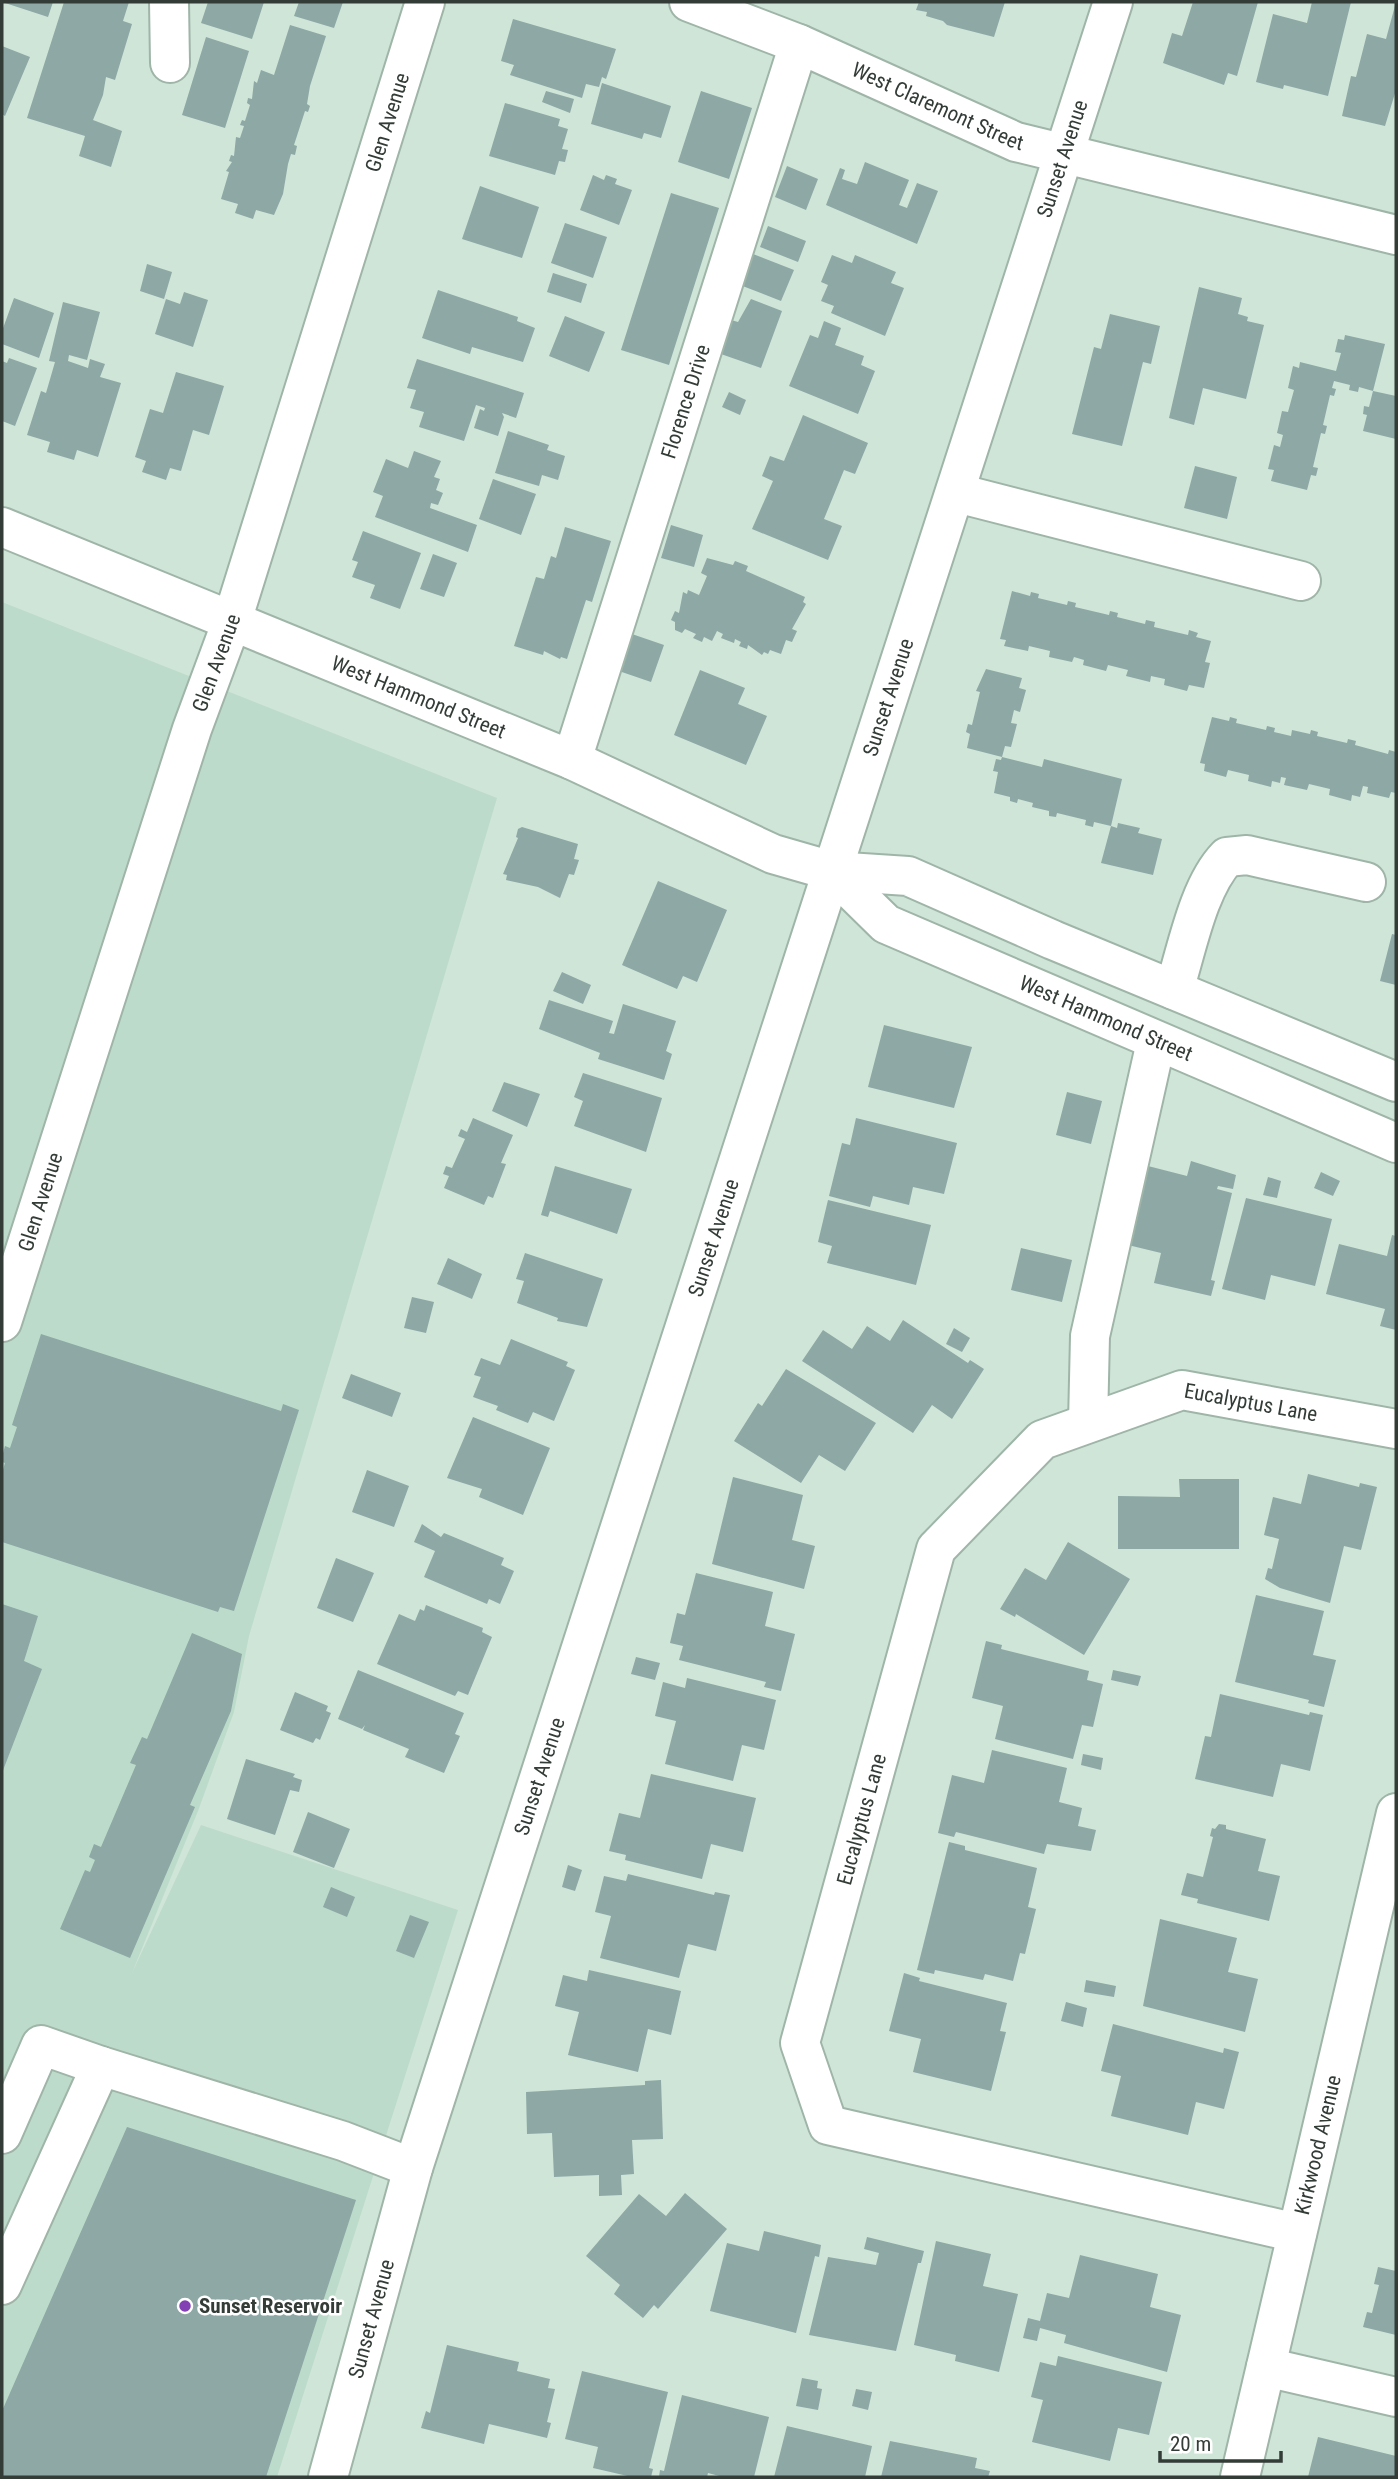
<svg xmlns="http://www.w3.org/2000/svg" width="1398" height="2479" font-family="'Roboto Condensed',sans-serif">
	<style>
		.built { fill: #bddbca }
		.building { fill: #8da8a5 }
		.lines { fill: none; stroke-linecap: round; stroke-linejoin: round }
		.minor-casing { stroke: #9fb5a8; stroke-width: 42 }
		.minor { stroke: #fff; stroke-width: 38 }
		.poi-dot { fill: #8240b4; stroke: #fff; stroke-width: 2.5 }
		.labels { text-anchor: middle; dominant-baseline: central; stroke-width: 5; stroke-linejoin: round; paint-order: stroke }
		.street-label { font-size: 21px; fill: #333c37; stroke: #fff }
		.poi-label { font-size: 21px; font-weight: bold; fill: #333c37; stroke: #fff; text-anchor: start }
	</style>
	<rect width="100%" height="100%" fill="#cfe5d8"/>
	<path class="built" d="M2,602L497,798L249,1636L234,1712L198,1811L132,1973L201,1825L458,1910L277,2477H2Z"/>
	<path class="building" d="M2,2H53L48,17Z
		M64,2H129L123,21L132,24L115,80L106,77L103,95L93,120L122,131L111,167L79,156L85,136L27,118Z
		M208,2H264L252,39L201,23Z
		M299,2H343L334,28L294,16Z
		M919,2H1005L994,37L947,25L943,21L926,16L927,12L916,10Z
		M1193,2H1258L1237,76L1228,73L1224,85L1163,63L1172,33L1182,36Z
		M1312,2H1351L1328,96L1284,85L1283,89L1256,82L1273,14L1307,23Z
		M1396,2V90L1385,126L1342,116L1351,76L1356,77L1367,34L1386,39Z
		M513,19L616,49L606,79L602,77L599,87L586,84L582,98L510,75L514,65L501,61Z
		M290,25L326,36L310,86L307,104L310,106L308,112L305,111L294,145L297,146L295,155L291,154L288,164L283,194L274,215L256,210L253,219L235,213L238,204L221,199L229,172L226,171L232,162L229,161L231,155L234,156L236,137L240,138L244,126L240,125L242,120L245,121L250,105L247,103L248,98L252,99L254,81L257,83L261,70L274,75Z
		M206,37L249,51L225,128L182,115Z
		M2,46L30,57L5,116L2,114Z
		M602,83L671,106L661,138L644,133L642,139L591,124Z
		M546,91L574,99L570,113L542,102Z
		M701,91L752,108L729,179L678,162Z
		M505,103L560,119L558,126L568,129L562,149L568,150L565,162L559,161L555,175L489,156Z
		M865,162L909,180L899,205L907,208L917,183L938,191L917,244L826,205L840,168L845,170L842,179L857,184Z
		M787,166L818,179L806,210L775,197Z
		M593,175L604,180L606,175L617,179L615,184L632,190L619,225L580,210Z
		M480,186L539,207L522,258L462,239Z
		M671,193L719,208L669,365L621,350Z
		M565,223L607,237L593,278L551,263Z
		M768,226L806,241L798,262L760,247Z
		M753,254L794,270L781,301L740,285Z
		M832,255L852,263L855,255L896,272L891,283L904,288L885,336L831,313L834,306L821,301L828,285L821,282Z
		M147,264L172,272L164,299L140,291Z
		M553,273L587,284L581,303L547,292Z
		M1199,287L1242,298L1238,314L1248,317L1247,321L1264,325L1246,399L1203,388L1194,425L1169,418Z
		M438,290L518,317L517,321L535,328L523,362L472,347L470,354L422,338Z
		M184,292L208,300L193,347L155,334L166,299L180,304Z
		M14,298L54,313L39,358L2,344V331Z
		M751,299L782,311L761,368L718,353L731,320L738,322Z
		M63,302L100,312L87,360L69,355L68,361L88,368L90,359L105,364L100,377L121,383L98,457L77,450L74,460L47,452L50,442L27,435L41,391L46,393L55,362L49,361Z
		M1110,314L1160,326L1151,364L1143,362L1122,446L1072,434L1094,347L1101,349Z
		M565,316L605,332L589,372L549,356Z
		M824,321L841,328L835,345L864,356L861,365L875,371L858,414L789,386L810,335L818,338Z
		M1345,335L1385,344L1373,391L1359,387L1358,392L1349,390L1350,385L1334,381L1332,388L1336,389L1334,396L1330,395L1323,425L1327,426L1325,434L1321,433L1313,467L1318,468L1316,476L1311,475L1307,490L1271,481L1274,470L1268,469L1274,445L1280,447L1283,435L1277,433L1282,411L1288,412L1294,390L1288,388L1293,366L1299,368L1300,362L1336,371L1341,353L1335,352L1338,339L1344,340Z
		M9,358L37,368L15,426L2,421V361L7,363Z
		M417,359L524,393L516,418L502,413L504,417L498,436L474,428L480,409L484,411L485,408L476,405L464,441L419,427L424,412L410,408L416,390L407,388Z
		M176,372L224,386L209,435L193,430L181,471L170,468L166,480L142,472L146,461L135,457L150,409L163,413Z
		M1373,391L1396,396V439L1363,431L1367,415L1363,414L1364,406L1369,407Z
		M729,392L746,400L740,415L722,407Z
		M803,415L868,443L855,474L844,470L824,519L842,526L828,560L752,529L773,481L762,476L770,456L784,461Z
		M508,431L549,445L547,450L565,456L558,480L542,475L539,486L495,473Z
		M414,451L441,461L434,477L440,479L436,490L443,493L438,505L431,503L430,508L477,525L468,552L375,517L383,496L373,492L386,459L408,468Z
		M1195,466L1237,477L1227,519L1184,508Z
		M493,479L536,494L521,535L479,519Z
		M671,525L703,535L694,567L661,558Z
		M565,527L611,541L592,602L586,600L567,659L561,657L560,659L544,651L543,655L514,646L536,577L544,579L551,556L556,558Z
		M363,531L421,553L400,609L370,598L375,585L352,577L358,562L352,560Z
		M433,554L457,563L444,597L420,589Z
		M707,558L733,565L735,561L748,566L746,571L805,597L803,602L806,604L792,629L797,631L792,642L786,640L781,654L770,650L768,654L764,652L762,655L748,645L747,649L739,646L741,642L735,639L734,643L721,638L723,634L717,631L712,641L704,637L702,642L693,638L696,634L685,629L682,633L675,630V622L671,620L675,611L679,613L683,592L687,594L688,590L699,595L707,576L701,573Z
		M1012,591L1030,596L1031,592L1039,594L1038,598L1067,605L1068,601L1076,603L1075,607L1109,615L1110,611L1118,613L1117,617L1145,624L1146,620L1155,622L1154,627L1188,635L1189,630L1198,633L1196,637L1211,641L1205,662L1210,663L1204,688L1189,685L1187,691L1164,685L1165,679L1151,676L1150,682L1126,676L1128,670L1108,665L1106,671L1083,665L1084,660L1074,657L1072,662L1049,657L1050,651L1029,646L1028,651L1004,646L1006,640L1000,639Z
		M629,633L664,645L651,682L616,670Z
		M986,669L1022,678L1019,688L1026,690L1020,712L1014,710L1011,723L1017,724L1011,747L1005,746L1002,757L967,748L970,734L966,732L968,724L972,725L980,692L976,691Z
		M700,670L745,688L738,704L767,716L746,765L674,735Z
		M1212,717L1229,721L1230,717L1237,719L1236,723L1266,730L1267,726L1275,728L1274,732L1291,736L1292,730L1310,734L1311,730L1318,732L1317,736L1347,743L1348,739L1356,741L1355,745L1388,754L1389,750L1396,752V793L1391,792L1389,798L1367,793L1368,787L1363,786L1360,797L1352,795L1351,801L1329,795L1330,789L1309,784L1307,790L1284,785L1286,778L1281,777L1280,783L1272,781L1271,787L1248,781L1249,775L1228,770L1226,777L1204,771L1205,764L1200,763Z
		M1002,757L1042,767L1044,759L1122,779L1111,826L1094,822L1093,827L1085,825L1086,820L1057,813L1056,817L1049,816V811L1032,807L1033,803L1018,799L1017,803L1010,801V797L994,793L998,772L993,771L996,759L1001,760Z
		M1118,823L1140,828L1138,833L1162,839L1153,875L1101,863L1111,826L1117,828Z
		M522,827L578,844L574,859L579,860L574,875L569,874L560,898L538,887L506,880L507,875L503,874L518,838L516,837L518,829Z
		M658,881L727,910L697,982L683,976L677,989L622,965Z
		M1392,934L1396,935V985L1380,981Z
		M562,972L591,985L583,1004L553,991Z
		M549,1000L613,1021L609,1033L614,1034L623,1004L676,1021L666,1051L672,1054L664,1080L598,1059L600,1053L539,1029Z
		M884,1025L972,1047L954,1108L868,1087Z
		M583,1073L662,1098L646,1152L574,1126L583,1101L574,1097Z
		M504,1082L540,1094L527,1127L492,1111Z
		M1067,1092L1102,1101L1091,1144L1056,1135Z
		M473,1118L513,1135L501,1163L506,1164L493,1198L488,1196L484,1205L444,1188L449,1176L443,1174L446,1166L452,1168L465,1139L458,1136L461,1129L467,1132Z
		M856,1118L957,1143L944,1194L913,1187L909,1205L873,1196L870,1207L829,1196L842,1143L850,1145Z
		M1191,1161L1236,1175L1233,1189L1218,1186L1217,1189L1232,1193L1211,1280L1215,1281L1211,1296L1154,1283L1161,1253L1128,1245L1148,1166L1187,1176Z
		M555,1166L632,1189L617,1234L550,1211L548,1217L541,1215Z
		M1321,1172L1340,1181L1333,1196L1314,1188Z
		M1268,1177L1281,1181L1277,1198L1263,1195Z
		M1246,1198L1332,1219L1315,1286L1271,1275L1265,1300L1222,1289Z
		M828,1200L931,1225L916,1285L827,1263L832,1246L818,1242Z
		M1392,1235L1396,1236V1330L1380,1326L1385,1309L1326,1294L1339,1244L1387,1256Z
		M1021,1248L1072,1260L1062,1302L1011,1290Z
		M525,1253L603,1279L587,1327L557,1321L558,1318L517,1303L524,1281L516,1279Z
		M448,1258L482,1274L472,1299L437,1284Z
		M412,1297L434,1302L426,1333L404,1328Z
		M903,1320L968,1363L970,1360L984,1369L952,1419L932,1405L913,1433L802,1361L823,1330L852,1349L867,1326L890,1341Z
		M954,1328L970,1338L962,1352L946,1344Z
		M41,1334L281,1411L283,1404L299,1410L234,1611L220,1607L218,1612L2,1542V1473L5,1463L2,1462V1457L5,1446L10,1448L17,1427L12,1425Z
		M511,1339L568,1362L566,1366L575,1370L554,1421L533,1412L528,1423L496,1410L498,1406L473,1397L481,1377L474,1375L481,1358L500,1365Z
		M786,1369L876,1423L845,1471L819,1455L801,1483L734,1441L758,1403L762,1406Z
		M351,1374L401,1393L392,1417L342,1398Z
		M473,1417L550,1448L523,1515L479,1497L482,1489L447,1478Z
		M367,1470L409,1486L394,1527L352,1512Z
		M1308,1474L1359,1487L1360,1483L1377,1487L1361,1550L1344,1546L1330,1603L1280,1588L1265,1579L1268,1568L1272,1569L1279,1539L1264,1535L1273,1497L1301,1504Z
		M733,1477L803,1495L792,1540L815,1546L804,1589L712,1564Z
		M1179,1479H1239V1549H1118V1496L1180,1497Z
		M422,1524L441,1537L444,1533L504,1558L501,1565L514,1571L500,1604L489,1599L487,1604L424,1577L435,1551L414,1542Z
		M1068,1542L1130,1579L1084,1655L1016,1614L1015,1617L1000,1609L1025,1568L1046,1580Z
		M336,1558L374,1573L353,1622L317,1608Z
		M696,1573L773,1592L765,1626L795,1634L781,1691L764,1687L766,1682L679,1660L683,1646L670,1643L677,1613L685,1615Z
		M1256,1595L1324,1611L1313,1655L1336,1660L1324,1707L1308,1703L1309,1700L1235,1682Z
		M2,1604L38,1616L24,1661L42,1669L2,1773Z
		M426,1605L483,1628L482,1632L492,1637L468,1695L458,1691L455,1696L377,1664L399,1614L415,1621L420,1609L424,1611Z
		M192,1633L242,1654L231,1711L190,1805L195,1807L130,1958L60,1929L85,1870L90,1872L95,1860L89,1857L94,1844L101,1847L136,1765L130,1763L142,1737L147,1739Z
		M986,1641L1002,1645L1001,1649L1089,1671L1087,1680L1103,1684L1093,1727L1082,1725L1073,1759L995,1739L1003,1706L972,1698Z
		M636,1657L660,1663L655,1680L631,1674Z
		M358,1670L464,1713L455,1734L460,1736L444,1773L405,1757L409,1749L363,1730L365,1725L362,1729L338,1719Z
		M1113,1670L1141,1676L1138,1686L1111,1680Z
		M687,1678L776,1700L764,1750L742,1745L733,1781L665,1764L676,1721L655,1716L663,1682L685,1688Z
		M295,1692L328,1706L326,1711L331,1713L320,1740L316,1738L313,1743L280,1730Z
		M1220,1694L1309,1715L1310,1712L1323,1715L1310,1771L1281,1764L1273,1797L1195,1779L1205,1736L1211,1737Z
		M992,1750L1067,1768L1059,1802L1082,1808L1078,1826L1096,1830L1091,1851L1047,1844L1044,1854L956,1832L954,1837L938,1833L952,1775L984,1783Z
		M1083,1754L1103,1758L1101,1770L1081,1765Z
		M246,1759L295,1774L293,1777L302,1780L299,1792L290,1790L275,1835L227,1819Z
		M651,1774L756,1798L743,1852L711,1844L702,1879L625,1860L626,1855L609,1851L619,1813L640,1818Z
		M308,1812L350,1829L334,1868L293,1852Z
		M1219,1824L1226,1825V1829L1266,1839L1258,1871L1280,1876L1269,1921L1197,1903L1198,1899L1181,1895L1187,1873L1203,1877L1213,1837L1210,1836L1212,1828L1215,1829Z
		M949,1842L965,1846V1850L1037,1868L1028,1907L1036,1909L1025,1954L1020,1953L1013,1981L985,1974L983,1980L935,1970L934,1974L917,1970Z
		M568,1865L582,1870L575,1891L562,1887Z
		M628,1874L714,1895L715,1892L730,1895L716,1951L688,1944L679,1978L600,1958L611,1916L595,1912L604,1876L626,1881Z
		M331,1887L355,1897L347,1917L323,1907Z
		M410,1915L429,1922L414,1958L396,1951Z
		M1160,1919L1237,1938L1228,1972L1258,1979L1245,2032L1143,2006Z
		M589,1970L681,1991L671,2035L648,2029L638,2072L568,2055L579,2012L555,2006L563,1975L587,1981Z
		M904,1973L920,1978L919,1981L1007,2003L1000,2031L1006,2032L991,2091L913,2072L921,2039L889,2031Z
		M1086,1980L1116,1986L1114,1997L1084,1992Z
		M1066,2002L1087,2008L1083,2027L1061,2021Z
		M1113,2024L1223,2053L1224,2048L1239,2052L1224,2109L1196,2102L1188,2135L1111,2116L1121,2076L1101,2071Z
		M661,2080L663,2139L632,2140L634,2174L621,2175L622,2195L599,2196V2175L554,2177L552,2133L527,2134L526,2092L645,2085V2081Z
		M127,2127L356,2200L266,2477H2V2411Z
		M685,2193L727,2229L658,2309L654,2305L643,2318L614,2294L620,2285L586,2256L639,2194L666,2216Z
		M764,2231L821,2245L819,2257L815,2256L796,2333L710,2311L727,2243L759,2251Z
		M867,2237L924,2251L921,2263H918L896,2351L809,2335L828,2257L876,2265L879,2253L864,2249Z
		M936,2241L991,2254L983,2286L1018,2294L999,2372L955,2361L956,2355L914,2345Z
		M1080,2255L1158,2274L1150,2307L1181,2315L1167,2372L1064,2343L1066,2335L1040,2328L1037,2341L1023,2338L1028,2318L1040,2321L1047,2293L1069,2298Z
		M1378,2267L1396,2271V2335L1363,2327L1367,2312L1372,2313L1379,2285L1374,2284Z
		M447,2345L519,2362L517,2371L550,2379L548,2388L555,2389L547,2422L551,2423L547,2438L489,2424L484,2444L421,2428L426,2411L430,2413Z
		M1058,2356L1162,2382L1149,2435L1118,2428L1110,2461L1032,2442L1043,2400L1031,2397L1040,2362L1056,2366Z
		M582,2371L668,2392L649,2468L653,2469L651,2477H632L593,2468L598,2447L565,2439Z
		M802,2378L818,2381L817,2388L822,2389L818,2410L796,2406Z
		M856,2389L872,2392L868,2410L852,2406Z
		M682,2395L769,2417L754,2477H723L708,2473L707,2477H659L660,2470L664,2471Z
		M787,2426L872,2446L865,2477H774Z
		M1318,2437L1396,2456V2477H1308Z
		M890,2441L977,2458L975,2468L990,2471L988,2477H881Z"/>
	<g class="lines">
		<g class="minor-casing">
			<g id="minor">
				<path d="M169,2L170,63"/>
				<path id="s1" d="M689,2L799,44L1016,142L1396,235"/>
				<path d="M957,493L1301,581"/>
				<path id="s2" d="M2,527L572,760L773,854L832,871L908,876L1053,940L1396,1082"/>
				<path id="s3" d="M572,760L799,44"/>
				<path id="s4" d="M832,871L886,924L1396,1143"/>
				<path d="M1174,990C1187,949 1198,887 1227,857L1247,855L1366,882"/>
				<path id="s5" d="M2,1322L192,729L232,621L425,2"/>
				<path d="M1088,1423L1090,1336L1156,1042"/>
				<path d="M2,2134L41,2045L101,2066"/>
				<path id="s6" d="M1297,2233L828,2125L800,2043L936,1549L1042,1440L1182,1390L1396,1429"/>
				<path d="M2,2285L101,2066L343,2141L413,2168"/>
				<path d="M1266,2367L1396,2397"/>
				<path id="s7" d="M328,2477L413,2168L1113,2"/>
				<path id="s8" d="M1240,2477L1396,1813"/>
			</g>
		</g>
		<use href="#minor" class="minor"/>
	</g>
	<circle class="poi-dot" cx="185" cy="2306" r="7"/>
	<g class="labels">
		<g class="street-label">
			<text stroke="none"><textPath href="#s1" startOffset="270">West Claremont Street</textPath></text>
			<text stroke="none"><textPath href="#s5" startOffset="1260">Glen Avenue</textPath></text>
			<text stroke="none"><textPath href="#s7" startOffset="2432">Sunset Avenue</textPath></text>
			<text stroke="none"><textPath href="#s3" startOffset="376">Florence Drive</textPath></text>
			<text stroke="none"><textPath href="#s5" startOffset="693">Glen Avenue</textPath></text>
			<text stroke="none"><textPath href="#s2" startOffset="450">West Hammond Street</textPath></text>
			<text stroke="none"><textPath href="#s7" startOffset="1866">Sunset Avenue</textPath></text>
			<text stroke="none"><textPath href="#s4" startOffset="315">West Hammond Street</textPath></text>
			<text stroke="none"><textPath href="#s5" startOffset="126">Glen Avenue</textPath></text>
			<text stroke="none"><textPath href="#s7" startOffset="1298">Sunset Avenue</textPath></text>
			<text stroke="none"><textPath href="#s6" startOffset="1451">Eucalyptus Lane</textPath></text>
			<text stroke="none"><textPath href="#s7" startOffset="732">Sunset Avenue</textPath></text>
			<text stroke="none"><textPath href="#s6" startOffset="800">Eucalyptus Lane</textPath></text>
			<text stroke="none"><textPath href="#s8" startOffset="341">Kirkwood Avenue</textPath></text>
			<text stroke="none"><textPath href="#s7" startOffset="164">Sunset Avenue</textPath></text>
		</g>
		<g class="poi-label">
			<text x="199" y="2306">Sunset Reservoir</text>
		</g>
	</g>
	<rect width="1398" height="2479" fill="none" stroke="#333c37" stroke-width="7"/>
	<path d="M1160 2451v10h121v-10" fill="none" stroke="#333c37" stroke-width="3.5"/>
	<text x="1170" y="2451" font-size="21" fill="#333c37" stroke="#ffffff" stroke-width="5" paint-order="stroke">20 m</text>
</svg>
